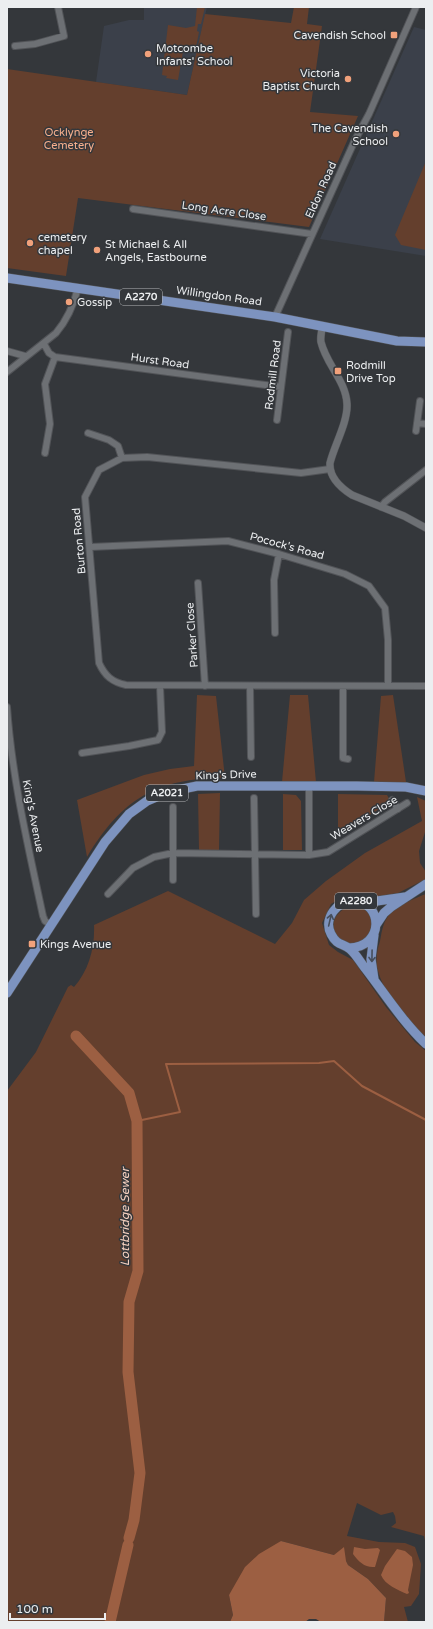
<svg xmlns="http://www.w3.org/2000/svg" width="433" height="1629" font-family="'Varela Round',sans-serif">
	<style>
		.built { fill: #3b404a }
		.green { fill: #643f2d }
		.water { fill: #9c5f42 }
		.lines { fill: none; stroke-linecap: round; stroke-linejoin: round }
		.stream { stroke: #9c5f42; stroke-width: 2 }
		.river { stroke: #9c5f42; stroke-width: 11 }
		.minor-casing { stroke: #525458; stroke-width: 8 }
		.tertiary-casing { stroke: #525458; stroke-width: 8 }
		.primary-casing { stroke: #525458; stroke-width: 10 }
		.minor { stroke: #6d7074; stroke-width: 6 }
		.tertiary { stroke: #6d7074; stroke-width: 7 }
		.primary { stroke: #7d93bf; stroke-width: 9 }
		.oneway { stroke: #464e5c }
		.poi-dot { fill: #f1a17b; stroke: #34373b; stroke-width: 1.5 }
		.labels { text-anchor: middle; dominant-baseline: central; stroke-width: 3; stroke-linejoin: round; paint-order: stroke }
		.shield { fill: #34373b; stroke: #b5b7ba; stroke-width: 1 }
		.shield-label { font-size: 10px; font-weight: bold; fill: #eceef0 }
		.poi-label { font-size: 11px; fill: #eceef0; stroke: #34373b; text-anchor: start }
		.park-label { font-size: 11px; fill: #f7af8d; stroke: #34373b }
		.street-label { font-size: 11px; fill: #eceef0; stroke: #34373b }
		.water-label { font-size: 12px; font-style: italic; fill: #f5d0bf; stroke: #34373b }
	</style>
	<rect width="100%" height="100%" fill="#34373b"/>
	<path class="built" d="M144,7H207L187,95L96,82L104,26L129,20H144Z
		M414,27L426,30V256L320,239Z"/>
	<path class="green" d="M197,7H205L201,24H198L197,31L199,32L196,47L184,46L178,80L166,78L167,76L162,75L168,25L186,28L195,26Z
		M294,7H309L307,24L322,26L310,112L358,116L309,227L78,198L66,276L7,268V69L187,95L205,14L291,23Z
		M426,161V250L401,245L395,235Z
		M197,695L216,696L225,778C156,778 122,799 87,857L77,800L144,775L170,769L194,766Z
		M290,695H308L316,782H282Z
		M393,695L406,782H374L381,696Z
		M220,793L219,850H199L198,794Z
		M283,794L296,795L301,801L302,850H283Z
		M338,794L387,795L391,802L338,834Z
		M417,797L426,801V829L419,851L420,863L426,872V879L398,893L380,896H344L331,904L322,923L329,945L338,952L353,960L386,1007L415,1042L426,1051V1545L424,1536L391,1527L396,1523L395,1516L393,1512L381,1515L357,1503L347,1536L379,1542L405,1543L415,1547L421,1564L419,1594L411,1606L404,1607L408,1622H384L386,1598L368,1579L348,1565L346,1561L334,1555L281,1541L229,1595L233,1615L230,1622H7V1091L36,1052L68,987L71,985L74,987C89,970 95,947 94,925L168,891L275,944L292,923L304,900L326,881L365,853L422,821Z
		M426,894V1037C407,1021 385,996 378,971C375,961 377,950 380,941C382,930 383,921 391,913C400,904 415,898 426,894Z
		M351,906C361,906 371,911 372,922C373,927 368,936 366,941L348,945C344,942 338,939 336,935C328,922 339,909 351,906Z"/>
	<path class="water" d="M281,1541L334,1555L344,1547L346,1561L348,1565L368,1579L386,1598L384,1622H321L316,1619H309L305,1622H230L233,1615L229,1595L245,1567L259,1554Z
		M354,1547L365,1549L378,1548L380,1550L375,1567C365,1568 359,1562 353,1554Z
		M397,1549L405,1551L412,1557L413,1565L408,1590L409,1593L407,1594C398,1590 385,1585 381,1575L385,1566Z"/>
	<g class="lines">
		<path class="stream" d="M137,1121L180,1112L166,1064L319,1063L334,1061L362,1086L426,1120"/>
		<path class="river" d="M76,1036L129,1093L137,1121L138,1271L129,1302L128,1372L140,1473L134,1520L129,1538
			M110,1622L128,1545"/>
		<g class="minor-casing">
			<path id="minor" d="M15,46L35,44L64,36L58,7
				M133,209L312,234
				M275,317L355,140L369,114L416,7
				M44,344L49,353L55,357L281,387
				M7,351L25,356
				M7,372L56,333C67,320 74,304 78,288
				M277,420L288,332
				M417,423L426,424
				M416,431L420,401
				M88,433L109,440L118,446L122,458
				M45,453L50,424L45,384L55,357
				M330,469L301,473L147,457L122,458L99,470L85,497L99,663C105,676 112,682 126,685L426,686
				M381,507L385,502L426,470
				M90,547L228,541L279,554L345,574L369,586L385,608L388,640V686
				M198,583L205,686
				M275,633L274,580L279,554
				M250,686L251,757
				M343,686V758L348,759
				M7,707C12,778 28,846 43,916L45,921L51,925
				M82,753L129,746L158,740L162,732L160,686
				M254,798L256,914
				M392,800L398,809
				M173,807V880
				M309,855V786
				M108,894L133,868L154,857L173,853L309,855L328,852L407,803"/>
		</g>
		<g class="tertiary-casing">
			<path id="tertiary" d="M322,327C322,331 320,337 321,342C326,364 346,381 347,404C348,422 334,446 330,463C329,477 341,488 352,495L404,516L426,528"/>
		</g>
		<g class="primary-casing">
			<path id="primary" d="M7,278L275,317L397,341L426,342
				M363,903L405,897
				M376,925L384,913L391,907L426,884
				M349,948C385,947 383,902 354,901C337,900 323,919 331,934C337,946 343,943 350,949C356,954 360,962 365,968C385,994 402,1021 426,1044
				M374,979L371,959L374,935
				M7,993L105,842L129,814L147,801L168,792L197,786H357L406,787L426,791"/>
		</g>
		<use href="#minor" class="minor"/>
		<use href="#tertiary" class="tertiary"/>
		<use href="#primary" class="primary"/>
	</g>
	<defs><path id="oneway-shaft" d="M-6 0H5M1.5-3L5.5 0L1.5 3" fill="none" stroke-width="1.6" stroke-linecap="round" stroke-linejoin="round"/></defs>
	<g class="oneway">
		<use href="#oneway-shaft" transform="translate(330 920) rotate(-77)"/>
		<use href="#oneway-shaft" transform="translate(372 956) rotate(91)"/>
	</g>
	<g class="poi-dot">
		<rect x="390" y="31" width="8" height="8" rx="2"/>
		<circle cx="148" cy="54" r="4"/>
		<circle cx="348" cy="79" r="4"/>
		<circle cx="396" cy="134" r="4"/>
		<circle cx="30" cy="243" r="4"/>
		<circle cx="97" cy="250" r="4"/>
		<circle cx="69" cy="302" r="4"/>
		<rect x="334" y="367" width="8" height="8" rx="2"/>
		<rect x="28" y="940" width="8" height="8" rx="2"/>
	</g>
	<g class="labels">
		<g class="shield">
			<rect x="120" y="289" width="42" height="16" rx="3"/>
			<rect x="146" y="785" width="42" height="16" rx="3"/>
			<rect x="335" y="893" width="42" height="16" rx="3"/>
		</g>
		<g class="shield-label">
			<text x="141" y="297">A2270</text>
			<text x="167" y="793">A2021</text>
			<text x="356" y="901">A2280</text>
		</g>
		<g class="poi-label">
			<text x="386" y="35" text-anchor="end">Cavendish School</text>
			<text x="156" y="48">Motcombe<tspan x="156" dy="13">Infants' School</tspan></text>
			<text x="340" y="73" text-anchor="end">Victoria<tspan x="340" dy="13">Baptist Church</tspan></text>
			<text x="388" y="128" text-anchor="end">The Cavendish<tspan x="388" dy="13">School</tspan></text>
			<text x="38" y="237">cemetery<tspan x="38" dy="13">chapel</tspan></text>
			<text x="105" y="244">St Michael &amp; All<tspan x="105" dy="13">Angels, Eastbourne</tspan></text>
			<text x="77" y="302">Gossip</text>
			<text x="346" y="365">Rodmill<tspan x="346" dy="13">Drive Top</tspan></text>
			<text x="40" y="944">Kings Avenue</text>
		</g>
		<g class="park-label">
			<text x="69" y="132">Ocklynge<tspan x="69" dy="13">Cemetery</tspan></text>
		</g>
		<g class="street-label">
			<text transform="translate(321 190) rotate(-66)">Eldon Road</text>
			<text transform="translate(224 211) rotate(8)">Long Acre Close</text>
			<text transform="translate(219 296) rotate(8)">Willingdon Road</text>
			<text transform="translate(160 361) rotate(8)">Hurst Road</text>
			<text transform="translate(273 375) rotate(-83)">Rodmill Road</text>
			<text transform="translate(79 541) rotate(-95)">Burton Road</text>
			<text transform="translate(287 546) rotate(15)">Pocock's Road</text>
			<text transform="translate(192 635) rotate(-94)">Parker Close</text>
			<text transform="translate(226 775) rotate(-2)">King's Drive</text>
			<text transform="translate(33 816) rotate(79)">King's Avenue</text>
			<text transform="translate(364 818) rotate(-31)">Weavers Close</text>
		</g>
		<g class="water-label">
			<text transform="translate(125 1217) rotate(-90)">Lottbridge Sewer</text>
		</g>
	</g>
	<rect width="433" height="1629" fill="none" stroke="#eceef0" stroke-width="16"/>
	<path d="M10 1613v6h95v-6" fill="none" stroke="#eceef0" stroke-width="2"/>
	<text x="16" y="1613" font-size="12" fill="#eceef0" stroke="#34373b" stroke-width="3" paint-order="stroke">100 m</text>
</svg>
